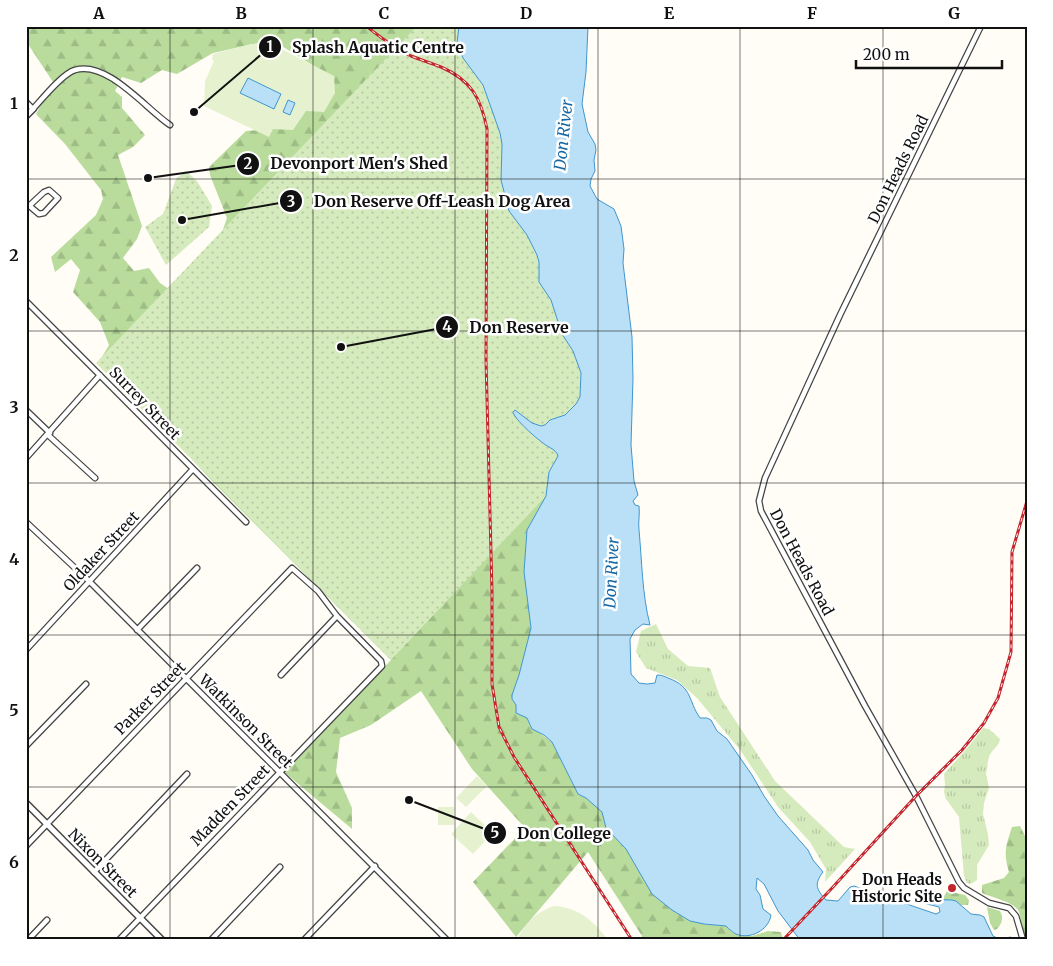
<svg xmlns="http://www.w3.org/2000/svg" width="1053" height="966" font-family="Merriweather,serif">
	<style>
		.grass { fill: url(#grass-tufts) }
		.forest { fill: url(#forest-firs); fill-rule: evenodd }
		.park { fill: url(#park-dots) }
		.pitch { fill: #e6f2cf }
		.water { fill: #b9e0f7; stroke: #3f96cf }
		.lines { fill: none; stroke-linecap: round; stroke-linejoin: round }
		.minor-casing { stroke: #444; stroke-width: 7 }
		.tertiary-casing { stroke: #444; stroke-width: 8 }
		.minor { stroke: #fff; stroke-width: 4.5 }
		.tertiary { stroke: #fff; stroke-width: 5 }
		.rail-casing { stroke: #c4262e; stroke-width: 3 }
		.rail { stroke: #fff; stroke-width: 1; stroke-dasharray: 4; stroke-linecap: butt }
		.grid { fill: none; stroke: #111; stroke-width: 1; stroke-opacity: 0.55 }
		.poi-dot { fill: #c4262e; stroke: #fff; stroke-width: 2 }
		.labels { text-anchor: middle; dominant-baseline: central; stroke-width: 5; stroke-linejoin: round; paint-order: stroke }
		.street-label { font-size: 15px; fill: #111; stroke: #fff }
		.poi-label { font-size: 15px; font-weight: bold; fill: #111; stroke: #fff; text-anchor: end }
		.water-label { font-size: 16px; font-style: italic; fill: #1768a6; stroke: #fff }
		.leader { fill: none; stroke: #111; stroke-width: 2 }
		.callout-dot { fill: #111; stroke: #fff; stroke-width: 2 }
		.mark-label { font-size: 15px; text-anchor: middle; font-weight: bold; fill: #fff }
		.callout-label { font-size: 16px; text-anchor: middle; font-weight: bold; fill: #111; stroke: #fff; stroke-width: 5; stroke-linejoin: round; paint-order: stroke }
		.neatline { fill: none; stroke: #111; stroke-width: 2 }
		.grid-label { font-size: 16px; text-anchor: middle; font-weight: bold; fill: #111 }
	</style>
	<defs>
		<pattern id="grass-tufts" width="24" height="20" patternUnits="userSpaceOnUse" patternTransform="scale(1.25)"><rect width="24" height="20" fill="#d5ebbd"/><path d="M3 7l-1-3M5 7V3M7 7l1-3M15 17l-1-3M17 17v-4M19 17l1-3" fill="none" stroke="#b6c8a1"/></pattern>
		<pattern id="forest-firs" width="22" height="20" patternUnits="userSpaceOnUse" patternTransform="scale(1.25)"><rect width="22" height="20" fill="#b9dc9c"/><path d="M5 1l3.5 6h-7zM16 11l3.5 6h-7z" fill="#9ebc85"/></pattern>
		<pattern id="park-dots" width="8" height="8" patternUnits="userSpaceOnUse" patternTransform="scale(1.25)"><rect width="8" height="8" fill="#d5ebbd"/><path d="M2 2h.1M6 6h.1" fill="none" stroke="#b6c8a1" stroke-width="1.8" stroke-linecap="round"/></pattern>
	</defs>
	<rect width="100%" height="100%" fill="#fffdf5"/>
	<path class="grass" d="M656,624L668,649L688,666L710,668L720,697L775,781L844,847L855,849L825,882L826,869L810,842L778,807L741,751L697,698L677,680L646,668L636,652L641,631Z
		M983,728L989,729L1000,739C999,747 991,750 989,757C987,763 988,768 986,773L989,788L984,803L983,814L988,834L989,845L977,865V880L971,884L967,883L964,876L959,817L946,799L944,792L945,785L944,774L969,746Z"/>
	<path class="forest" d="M26,26H459L546,496L527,530L524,572L531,628L519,675L512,695V699L516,705V713L527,718L530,726L552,742L578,794L586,798L602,812L606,828L626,849L652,894L672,910L690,921L704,924L726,926L733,933L752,936L768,931L781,932L783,940H641L642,936L588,852L516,937L473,882L525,828L472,769L421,691L371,725L340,738L336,772L352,808V829L284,772L391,660L210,479L111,370L99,362L109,345L100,322L73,292L80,270L71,259L55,272L51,257L96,215L103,199L101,190L65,144L36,114L53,82L26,41ZM272,40L330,76L261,130L246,131L209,167L210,175L227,218L211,264L176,294L160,283L149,268L134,271L123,258L137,239L142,226L118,155L133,147L145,135L122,108V97L115,91L122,77L141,83L162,70L177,74L213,53Z
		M1020,826L1027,840V939C1015,931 1026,915 1015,907C1008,901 991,897 982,893V885L1004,878L1009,872C1003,853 1006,845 1012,827Z
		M947,891L965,895L969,900L968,905H961L956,901L942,900Z
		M987,907L1000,911C1004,917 1002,924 997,929L994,930L990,923Z"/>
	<path class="park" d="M417,26H459L457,43L463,58L483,85L500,133L502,144L501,180L509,211L527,235L537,255L539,262V282L551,300L562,334L573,351L581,373L580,397L576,404L565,415L550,420L545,425L541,426L532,423L519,413L513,415L543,443L557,452L558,456L549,472L546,496L391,660L96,363Z
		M186,171L197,181L212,206L209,227L166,265L145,227L163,214L176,179Z"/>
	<path class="pitch" d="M270,43L334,76L335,93L324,112L306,111L293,130L273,129L269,137L204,106L205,81L214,61L212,60L213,54L251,44Z
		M477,776L487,786L466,807L456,798Z
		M438,807H454V825H438Z
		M471,812L493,833L473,854L451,834Z
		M554,906C578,907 594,921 608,940H517C526,922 535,913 554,906Z"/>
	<path class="water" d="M459,26H588L586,72L582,104L588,132L595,144L596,150L594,160L595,171L591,179L590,186L597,199L614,209L621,226L624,249L623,263L632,337L633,378L631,445L634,481L638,495L633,501L635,505L639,506C640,514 638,522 639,530C642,561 642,594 650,625L643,624L635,630L630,639L631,674L639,683L647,684L655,683L657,675C661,675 664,676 668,678C693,687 688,701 700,718H707L711,720L717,731L727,739L752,775L764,796L778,816L808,850L813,860L823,872C814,884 816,889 826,900L838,901L850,887L854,886L936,914L940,912L939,907L919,902L913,899L952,900L956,901L971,914L980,915L984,917L993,936L999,939L1011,937L1014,940H800L778,911L764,884L757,878L756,889L760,895L763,909L771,915C769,930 750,940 736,934C732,932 729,929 726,926L704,924L690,921L672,910L652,894L626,849L606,828L602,812L586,798L578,794L552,742L544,735L532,729L527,718L516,713V705L512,699V695L519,675L531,628L524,572L527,530L546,496L549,472L558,456C556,449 549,448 543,443C536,438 515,420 513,412L515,410L532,423L541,426L545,425L550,420L565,415L576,404L580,397L581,373L573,351L562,334L551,300L539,282V262L537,255L527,235L509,211L501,180L502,144L500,133L483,85L463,58L457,43Z
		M248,78L281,94L274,109L240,93Z
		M288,100L295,103L290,115L283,112Z"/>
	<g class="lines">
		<g class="minor-casing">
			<path id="minor" d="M981,26L840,315L765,478L759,501L761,511L865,706L916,796L959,882L964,888L989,903L1009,908L1016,916L1023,940
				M26,102L33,109C42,99 63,73 75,70C107,60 146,109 170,125
				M26,203L39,214L44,213L58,198L49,190L44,192L29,206
				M26,301L246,522
				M26,410L50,433
				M48,435L95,478
				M26,458L100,375
				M26,522L90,582L447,940
				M137,630L197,568
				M26,650L193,469
				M281,675L337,616
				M26,746L86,684
				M26,846L292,568L318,591L337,616L381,661L382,666L119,940
				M94,872L187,774
				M28,940L47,920
				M211,940L280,867
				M304,940L375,866"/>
		</g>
		<g class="tertiary-casing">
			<path id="tertiary" d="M26,116L33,109
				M26,803L162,940"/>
		</g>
		<use href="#minor" class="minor"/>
		<use href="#tertiary" class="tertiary"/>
		<g class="rail-casing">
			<path id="rail" d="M366,26C380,37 395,49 411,56C421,60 431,63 441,67C471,80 481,98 487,129L486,360L492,592V684L499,727L514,757L632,940
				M783,940L833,887L916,796L962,750L984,723L998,698L1011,652L1012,552L1027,501"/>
		</g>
		<use href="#rail" class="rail"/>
	</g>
	<path class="grid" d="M170,26V940M313,26V940M455,26V940M598,26V940M740,26V940M883,26V940M26,179H1027M26,331H1027M26,483H1027M26,635H1027M26,787H1027"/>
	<circle class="poi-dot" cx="952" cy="888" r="5"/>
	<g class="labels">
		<g class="street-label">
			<text transform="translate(898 169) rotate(-64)">Don Heads Road</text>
			<text transform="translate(145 403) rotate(46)">Surrey Street</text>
			<text transform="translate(101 551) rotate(-47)">Oldaker Street</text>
			<text transform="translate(802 562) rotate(62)">Don Heads Road</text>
			<text transform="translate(150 698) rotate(-46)">Parker Street</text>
			<text transform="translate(246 721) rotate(45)">Watkinson Street</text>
			<text transform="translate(230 805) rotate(-46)">Madden Street</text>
			<text transform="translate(103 863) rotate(45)">Nixon Street</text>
		</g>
		<g class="poi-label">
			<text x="942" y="879">Don Heads<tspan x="942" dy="17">Historic Site</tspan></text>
		</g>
		<g class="water-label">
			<text transform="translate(563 135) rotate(-84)">Don River</text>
			<text transform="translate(611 573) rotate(-87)">Don River</text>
		</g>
	</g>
	<path class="leader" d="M194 112L270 47M148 178L248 164M182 220L291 201M341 347L447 327M409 800L495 833"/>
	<g class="callout-dot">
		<circle cx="194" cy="112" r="5"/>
		<circle cx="148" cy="178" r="5"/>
		<circle cx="182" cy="220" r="5"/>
		<circle cx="341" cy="347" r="5"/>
		<circle cx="409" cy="800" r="5"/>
		<circle cx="270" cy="47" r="12"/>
		<circle cx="248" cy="164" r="12"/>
		<circle cx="291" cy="201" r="12"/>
		<circle cx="447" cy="327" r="12"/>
		<circle cx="495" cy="833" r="12"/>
	</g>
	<g class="mark-label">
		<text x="270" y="52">1</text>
		<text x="248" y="169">2</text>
		<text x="291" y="207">3</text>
		<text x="447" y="332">4</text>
		<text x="495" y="838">5</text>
	</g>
	<g class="callout-label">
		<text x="378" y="53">Splash Aquatic Centre</text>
		<text x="359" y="169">Devonport Men's Shed</text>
		<text x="442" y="207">Don Reserve Off-Leash Dog Area</text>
		<text x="519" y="333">Don Reserve</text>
		<text x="564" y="839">Don College</text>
	</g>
	<rect width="1053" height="966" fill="none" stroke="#ffffff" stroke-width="55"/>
	<path d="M856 60v8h146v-8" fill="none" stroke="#111111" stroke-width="2.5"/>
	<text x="863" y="60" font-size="15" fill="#111111" stroke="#ffffff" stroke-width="4" paint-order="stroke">200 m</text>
	<rect x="28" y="28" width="998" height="910" class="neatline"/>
	<g class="grid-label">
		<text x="99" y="19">A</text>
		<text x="241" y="19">B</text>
		<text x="384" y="19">C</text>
		<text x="526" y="19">D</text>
		<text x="669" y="19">E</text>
		<text x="812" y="19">F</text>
		<text x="954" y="19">G</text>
		<text x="14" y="109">1</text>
		<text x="14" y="261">2</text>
		<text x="14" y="413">3</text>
		<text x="14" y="565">4</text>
		<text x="14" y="716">5</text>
		<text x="14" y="868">6</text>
	</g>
</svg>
